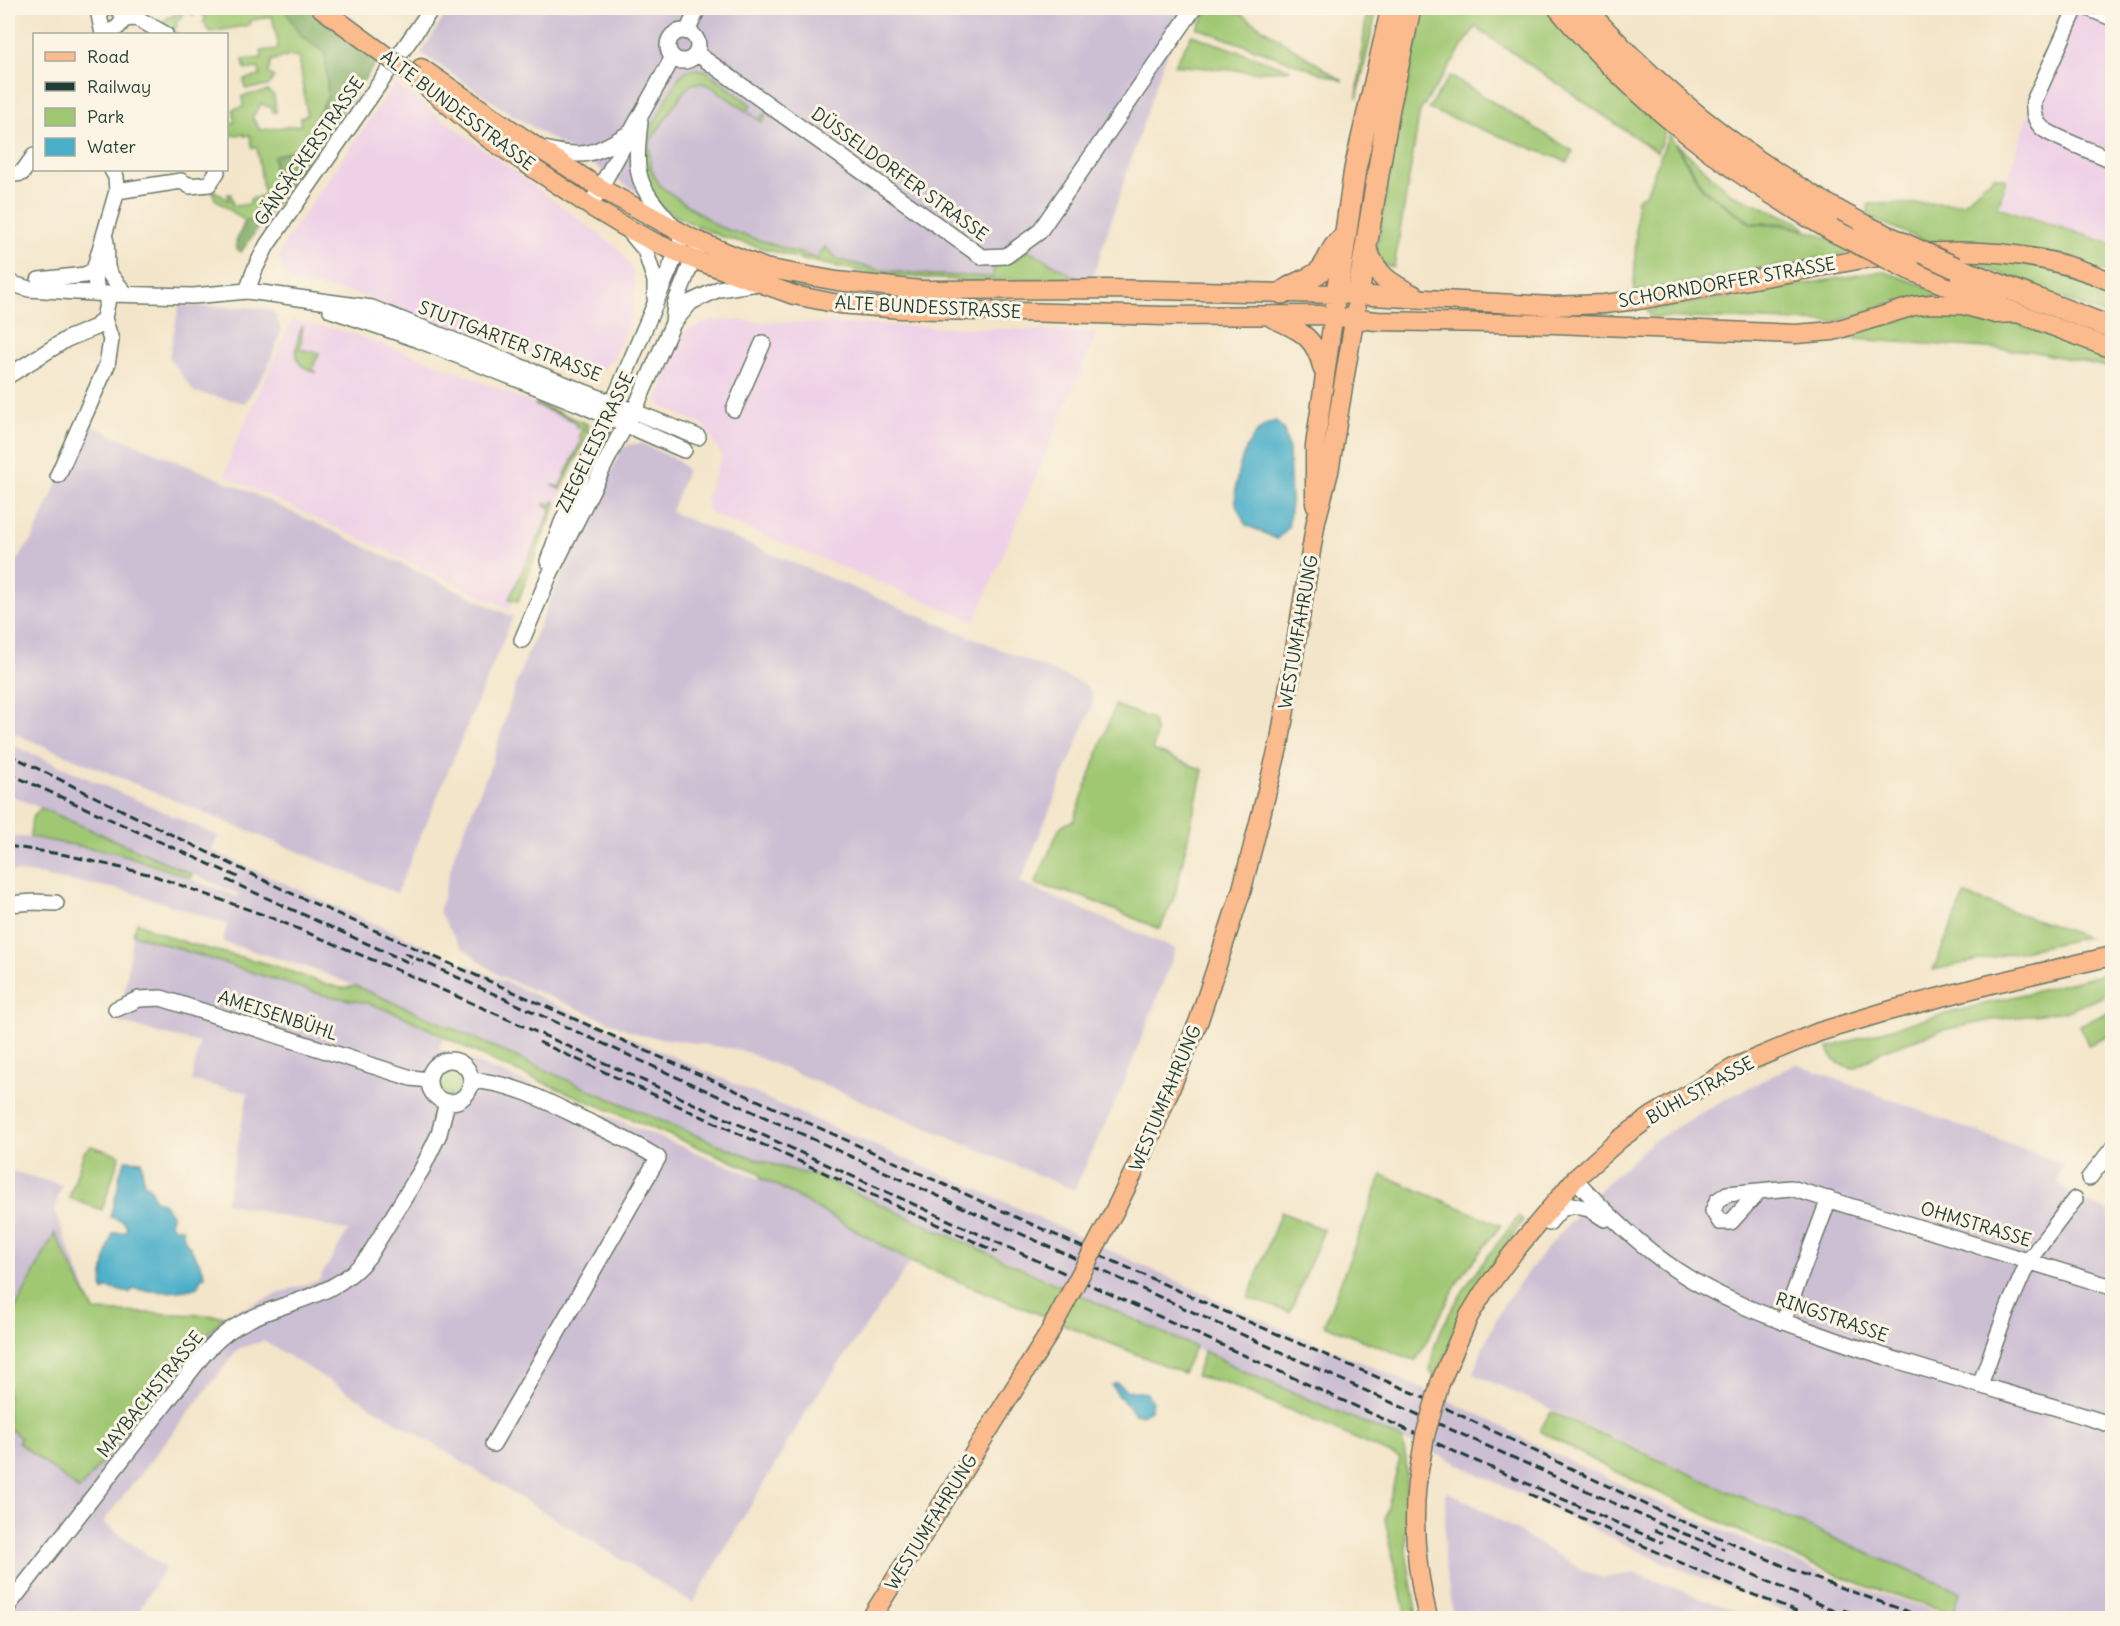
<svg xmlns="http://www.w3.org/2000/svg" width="2120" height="1626" font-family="Delius,sans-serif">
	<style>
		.built { fill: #eed0e7 }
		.industrial { fill: #ccbed3 }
		.green { fill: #a0c873; stroke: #608254; stroke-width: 1.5 }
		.forest { fill: #80ac65; stroke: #50744c; stroke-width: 1.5 }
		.water { fill: #4aaec9; stroke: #34767e; stroke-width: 1.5 }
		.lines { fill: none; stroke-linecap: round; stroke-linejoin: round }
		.minor-casing { stroke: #697868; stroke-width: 18 }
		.major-casing { stroke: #697868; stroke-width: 21 }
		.highway-casing { stroke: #697868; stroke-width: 24 }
		.minor { stroke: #fff; stroke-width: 15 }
		.major { stroke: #fbbb8d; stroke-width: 18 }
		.highway { stroke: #fbbb8d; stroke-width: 21 }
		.rail { stroke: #1f3d34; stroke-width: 3; stroke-dasharray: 9 4.5; stroke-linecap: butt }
		.major-bridge-casing { stroke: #697868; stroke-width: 21; stroke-linecap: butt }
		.highway-bridge-casing { stroke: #697868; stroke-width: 24; stroke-linecap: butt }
		.major-bridge { stroke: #fbbb8d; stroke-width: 18 }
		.highway-bridge { stroke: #fbbb8d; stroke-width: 21 }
		.labels { text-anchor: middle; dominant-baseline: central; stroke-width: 6; stroke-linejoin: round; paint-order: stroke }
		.street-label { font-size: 18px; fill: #1f3d34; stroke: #fcf5e5 }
	</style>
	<rect width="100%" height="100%" fill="#fcf5e5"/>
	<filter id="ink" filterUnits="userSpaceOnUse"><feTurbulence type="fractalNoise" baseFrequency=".0167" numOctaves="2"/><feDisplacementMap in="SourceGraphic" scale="12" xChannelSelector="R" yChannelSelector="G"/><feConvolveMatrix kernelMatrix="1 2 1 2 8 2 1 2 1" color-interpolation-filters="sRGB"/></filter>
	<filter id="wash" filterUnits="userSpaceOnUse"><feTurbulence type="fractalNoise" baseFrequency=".008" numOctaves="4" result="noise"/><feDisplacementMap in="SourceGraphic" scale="24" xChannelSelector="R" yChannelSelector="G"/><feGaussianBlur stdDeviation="1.35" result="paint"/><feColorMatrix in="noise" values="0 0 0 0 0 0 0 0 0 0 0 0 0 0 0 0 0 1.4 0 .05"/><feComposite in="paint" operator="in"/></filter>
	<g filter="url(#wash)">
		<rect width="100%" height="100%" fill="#f3e5c9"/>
		<path class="built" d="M2072,8H2112V242L2069,230L2000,205L2027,117Z
			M395,84L618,248L633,270L635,287L630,320L614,357L602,369L582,373L364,296L293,282L283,273L279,257L287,238Z
			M292,320L347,332L448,368L584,424L587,433L510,609L225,476L233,449Z
			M713,320L1097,332L975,621L713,515L708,509L706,498L722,456L704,425L661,406L657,399L685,331Z"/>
		<path class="industrial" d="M450,8H1189L1163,63L1092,279H944L814,262L668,211L500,107L421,53Z
			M179,306L247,307L266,309L272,311L276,315L281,331L268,367L245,403L194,392L169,358Z
			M84,423L244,489L513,617L397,893L8,731V578L17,560L33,538Z
			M631,444H643L677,460L687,470L671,512L1086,685L1092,694V706L1020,883L1176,949L1122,1088L1074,1190L741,1050L640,1035L498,975L459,945L439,912L455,852L491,765L516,684L527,654L563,571L622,449Z
			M8,743L218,836L212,850L250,868L813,1119L972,1187L1242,1311L1401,1379L1482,1416L1542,1448L1680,1512L1847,1584L1962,1618H1800L1652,1557L1445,1458L1245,1372L1053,1281L820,1177L799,1176L698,1136L581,1087L440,1021L316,970L223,942L227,924L137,894L113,888L46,877V875L8,871V836L33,838L122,854L238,897L239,894L8,794Z
			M133,934L323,995L367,1003L401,1015L443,1038L439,1049L505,1074L778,1186L911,1262L809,1407L693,1603L264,1341L239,1348L103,1522L165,1568L134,1618H8V1170L62,1185L54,1210L94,1311L225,1316L290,1289L318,1281L348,1231L226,1203L248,1093L192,1081L199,1043L120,1023Z
			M1796,1064L2063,1164L2057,1183L2083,1202L2112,1212V1618H1976L1953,1613L1960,1592L1860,1550L1474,1374L1483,1346L1505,1302L1548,1247L1599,1190L1653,1141L1718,1103Z
			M1446,1491L1471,1503L1584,1571L1603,1578L1634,1573L1755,1618H1454L1444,1560Z"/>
		<path class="green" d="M176,8H284L300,35L325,53L328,96L318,115L317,128L307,144L274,157L273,195L257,217L245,221L215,199L212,189L228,200V194H231L233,206L250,204V199L264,196L257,148H252L250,135L244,136V134L227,136V124L235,122L233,109L243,107L242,96L268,91L274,96L276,112H273L270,106L267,107L262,103L252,117L260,130L301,125L300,118L307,115L299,56L291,57L288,55L286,58L282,56L280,59L272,60L268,73L274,77L268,86L245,89L244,79L260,76L259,68L245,70L243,60L262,58L261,51L277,49L278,43L272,16L249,21L250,25L211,32L206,28L207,25L203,22L206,18L197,11L194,15L185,11L175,24L177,26L173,31L178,34H174L161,25L169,16L172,17L178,9Z
			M1211,8H1232L1343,81L1197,28Z
			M1367,8H1377L1357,98Z
			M1424,8H1549L1666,129L1657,152L1475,27L1420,111L1394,267L1379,264L1376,249L1402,107Z
			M1192,35L1291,70L1254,72L1174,65Z
			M695,69L705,70L751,105L747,111L759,120L764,114L766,115L762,122L709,85L700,83L692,84L684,91L649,143L651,169L660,186L719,227L817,259L825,247L839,260L880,270L933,275L993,277L994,265L1016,260L1028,250L1075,277L970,281L880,275L804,260L720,236L675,216L654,201L644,182L643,144L679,77L686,71Z
			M1450,76L1573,151L1568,162L1428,109Z
			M1669,134L1702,189L1751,224L1782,225L1819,234L1854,252L1634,292L1637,199L1646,194Z
			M1676,143L1730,193L1798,222L1806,229L1781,223H1752L1704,189Z
			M1994,176L2006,179L1998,207L2112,244V273L1934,245L1867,216L1869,204L1963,203Z
			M1961,258L2027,263L2095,281L2112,290V318Z
			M1882,271L1953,296L1900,300L1836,322L1651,317L1647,311Z
			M1959,309L2012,321L2112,362V368L2031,351L1824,337L1918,310Z
			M303,326L300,349L319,353L312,369L317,373C301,368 294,362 297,345C298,338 299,332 303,326Z
			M536,403L587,424L589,431L561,490L553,486V485L559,487L581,441L579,435L584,429L577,428L574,421L535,405Z
			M553,501L556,503L518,601L509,599L552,509L544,505L546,503L551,505Z
			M1115,705L1152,719L1156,732L1153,750L1203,770L1175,895L1160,929L1083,897L1035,884L1060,827L1074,820Z
			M41,808L192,874L191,878L122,854L30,837L32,818Z
			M1965,895L2087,937L1933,970Z
			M137,922C177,945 230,953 275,966C297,973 318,983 341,988C346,988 350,987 355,986C459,1029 560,1079 665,1122C715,1143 766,1166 820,1177L1195,1347L1183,1373L911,1262L778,1186L761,1179L760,1173L499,1064L401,1015L367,1003L323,995L133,934Z
			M2112,972V993L2067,1011L1992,1020L1942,1030L1884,1050L1856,1068C1843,1067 1831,1061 1828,1048L1902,1025Z
			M2112,1011V1035L2088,1045L2080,1025Z
			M438 1082a13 13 0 1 1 26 0a13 13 0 1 1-26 0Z
			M91,1146L120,1155L102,1210L69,1198L84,1152Z
			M1382,1175L1501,1225L1460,1278L1416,1361L1324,1325Z
			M1281,1212L1324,1230L1290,1312L1248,1298Z
			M1519,1216L1523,1220L1480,1284L1438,1372L1433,1376L1430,1370C1432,1360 1433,1349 1437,1339C1456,1294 1489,1254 1519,1216Z
			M55,1233L94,1311L225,1316C170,1368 128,1433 79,1490L18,1442L21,1438L8,1427V1330L12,1324L10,1319Z
			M1204,1351L1245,1372L1402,1439L1406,1459V1551L1417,1618H1406L1385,1519L1400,1458L1227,1383L1196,1376Z
			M1552,1412L1860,1550L1960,1592L1953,1613L1869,1587L1796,1558L1606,1467L1540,1431L1548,1416Z"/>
		<path class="forest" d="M281,8H308L378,60L241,252L237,249L236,242L245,221L257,217L273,195L274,157L307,144L317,128V115L328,96L325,53L300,35L284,8Z"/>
		<path class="water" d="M1275,421L1284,430L1289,450L1291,503L1288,528L1277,539L1246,525C1243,518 1237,510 1236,504C1233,476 1246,429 1275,421Z
			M126,1160L141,1161L144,1183L151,1189L154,1199L164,1204L172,1215L170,1224L175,1228H182L185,1240L201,1265L205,1276L201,1278L198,1287C176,1294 156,1292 134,1289L129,1293L108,1288L103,1291C100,1280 109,1243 113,1233L125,1232L127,1227L123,1221L110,1217L117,1192L120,1173Z
			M1117,1383L1126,1390L1147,1393L1152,1402L1150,1410L1141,1415L1135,1414C1130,1409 1113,1390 1112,1385Z"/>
	</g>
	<g filter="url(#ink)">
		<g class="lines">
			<g class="minor-casing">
				<path id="minor" d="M2076,8L2034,101C2033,111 2035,121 2042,128C2054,138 2097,153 2112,160
					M2088,8L2112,18
					M123,19L137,18L165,34
					M668 46a15 15 0 1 1 30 0a15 15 0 1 1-30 0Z
					M687,32L698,8
					M103,34C113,30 123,28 123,15L117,8
					M103,34L99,15L106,8
					M696,53L982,257L1006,256L1039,232L1194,8
					M640,122C634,176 636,184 672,225
					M544,149C584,159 594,155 628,134
					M8,175L22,173L34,156
					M117,191L181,181L190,186L209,184L217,172V170
					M590,206L673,57
					M629,231L645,250L655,281V298
					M105,238C108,248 106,257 107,267C109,277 120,286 126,294
					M39,280L85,275L94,270
					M13,284L29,289L109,294L193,296L247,291L372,308L698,437
					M247,291L255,269L267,245L432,8
					M97,293L94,270L117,191L116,177L112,170
					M331,310L416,339L577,403L684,450
					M673,323L675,304L697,249
					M8,376L67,339L96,327L104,318L109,294
					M734,409L763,343
					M58,475L107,365L111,340L104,318
					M548,561L561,525L677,252L683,233
					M522,640L549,576L616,442L634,411L673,323L691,302L719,289L758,283
					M8,904L34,902L56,903
					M116,1009L139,999L161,998L411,1078L429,1080
					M429 1081a21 21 0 1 1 42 0a21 21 0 1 1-42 0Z
					M472,1080C516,1084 546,1101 585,1120C610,1132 635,1143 658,1158L493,1444
					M2089,1178L2112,1149
					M1575,1179C1605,1212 1639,1245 1676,1270C1718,1298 1766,1316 1813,1332C1911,1368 2013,1393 2112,1425
					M1758,1192L1731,1222H1720L1713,1211L1717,1201L1727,1194L1791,1188L2112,1287
					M1549,1223L1560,1210L1571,1205L1589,1209L1605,1219
					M1783,1322L1829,1199
					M1980,1385L2005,1315L2029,1260L2075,1199
					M8,1606L204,1354C213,1344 223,1334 235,1327C281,1299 332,1302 368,1257L422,1169L439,1134L447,1102"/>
			</g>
			<g class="major-casing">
				<path id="major" d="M321,8L374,47
					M421,68L535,146L600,188L693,239L765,268L837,281L921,290L1107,289L1337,294L1552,306L1604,304L1645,299L1863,259L1888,256
					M415,77L488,138L590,206L625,227L656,243L693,259L794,295L839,304L901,309L1165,316L1319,315L1377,321L1555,324L1796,334L1833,331L1914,306L1931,304L1963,305L1996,314L2017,313
					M1922,253C1986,248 2053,255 2112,282
					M2005,308L2112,349
					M1272,318C1301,331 1315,336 1323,370
					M1315,504V446L1335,305
					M1117,1206L1146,1147L1199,1020L1242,889L1280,740L1316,521L1329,472L1356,309
					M1440,1383L1469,1316L1483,1293L1513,1253L1575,1179L1620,1139L1652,1116L1735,1067L1819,1032L1888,1011L1991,984L2112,956
					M1417,1482C1412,1527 1417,1574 1428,1618
					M871,1618L1048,1335"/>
			</g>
			<g class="highway-casing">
				<path id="highway" d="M1559,8C1636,100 1728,170 1832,230
					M1584,8C1664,98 1759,170 1865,226
					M1366,250C1379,279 1389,283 1415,297
					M1956,268L2112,328
					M1910,269L1999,306
					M1282,293C1293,282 1308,282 1320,271C1330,261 1330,248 1342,239
					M1337,294L1355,169L1392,8
					M1358,295L1389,108L1410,8"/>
			</g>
			<use href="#minor" class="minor"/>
			<use href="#major" class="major"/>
			<use href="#highway" class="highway"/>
			<path class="rail" d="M8,754L284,890L813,1125L1210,1305L1414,1393L1668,1515L1795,1571L1925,1618
				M8,773L240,878
				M8,846L66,855L152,875L272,918L409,975L561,1043L1460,1454L1663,1543
				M227,880L412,964
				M404,953L1474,1440L1667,1527L1724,1549
				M539,1042L997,1252
				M1529,1494L1739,1589L1812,1618
				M1654,1530L1850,1618
				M1843,1610L1868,1618"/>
			<g class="major-bridge-casing">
				<path id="major-bridge" d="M374,47L415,77
					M1048,1335L1117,1206
					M1417,1482L1425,1436L1440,1383"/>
			</g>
			<g class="highway-bridge-casing">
				<path id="highway-bridge" d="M1865,226L1956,268
					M1832,230L1910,269"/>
			</g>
			<use href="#major-bridge" class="major-bridge"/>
			<use href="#highway-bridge" class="highway-bridge"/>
		</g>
	</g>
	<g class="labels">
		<g class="street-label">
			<text transform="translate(458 110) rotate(37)">ALTE BUNDESSTRASSE</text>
			<text transform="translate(309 151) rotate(-55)">GÄNSÄCKERSTRASSE</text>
			<text transform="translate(900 174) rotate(36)">DÜSSELDORFER STRASSE</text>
			<text transform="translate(1727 282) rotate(-10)">SCHORNDORFER STRASSE</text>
			<text transform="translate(928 307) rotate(3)">ALTE BUNDESSTRASSE</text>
			<text transform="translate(510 341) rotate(21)">STUTTGARTER STRASSE</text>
			<text transform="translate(595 442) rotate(-64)">ZIEGELEISTRASSE</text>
			<text transform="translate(1298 632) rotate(-80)">WESTUMFAHRUNG</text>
			<text transform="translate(278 1015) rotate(18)">AMEISENBÜHL</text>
			<text transform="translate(1700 1090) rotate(-29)">BÜHLSTRASSE</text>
			<text transform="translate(1165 1098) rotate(-67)">WESTUMFAHRUNG</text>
			<text transform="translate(1976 1224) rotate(17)">OHMSTRASSE</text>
			<text transform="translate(1832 1317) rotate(19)">RINGSTRASSE</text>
			<text transform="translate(150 1394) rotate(-51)">MAYBACHSTRASSE</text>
			<text transform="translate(931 1522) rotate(-58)">WESTUMFAHRUNG</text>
		</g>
	</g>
	<rect width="2120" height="1626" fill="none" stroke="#fcf5e5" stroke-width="30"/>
	<rect x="33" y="33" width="195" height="138" fill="#fcf5e5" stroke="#a4ab9e" stroke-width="1.5"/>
	<rect x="45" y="52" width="30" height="9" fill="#fbbb8d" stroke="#a4ab9e" stroke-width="1.5"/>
	<text x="87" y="63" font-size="18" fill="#1f3d34">Road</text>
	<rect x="45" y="82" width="30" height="9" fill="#1f3d34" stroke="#a4ab9e" stroke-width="1.5"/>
	<text x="87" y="93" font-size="18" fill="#1f3d34">Railway</text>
	<rect x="45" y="108" width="30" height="18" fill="#a0c873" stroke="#a4ab9e" stroke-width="1.5"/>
	<text x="87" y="123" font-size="18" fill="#1f3d34">Park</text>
	<rect x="45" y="138" width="30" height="18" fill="#4aaec9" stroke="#a4ab9e" stroke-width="1.5"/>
	<text x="87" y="153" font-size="18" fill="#1f3d34">Water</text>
</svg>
